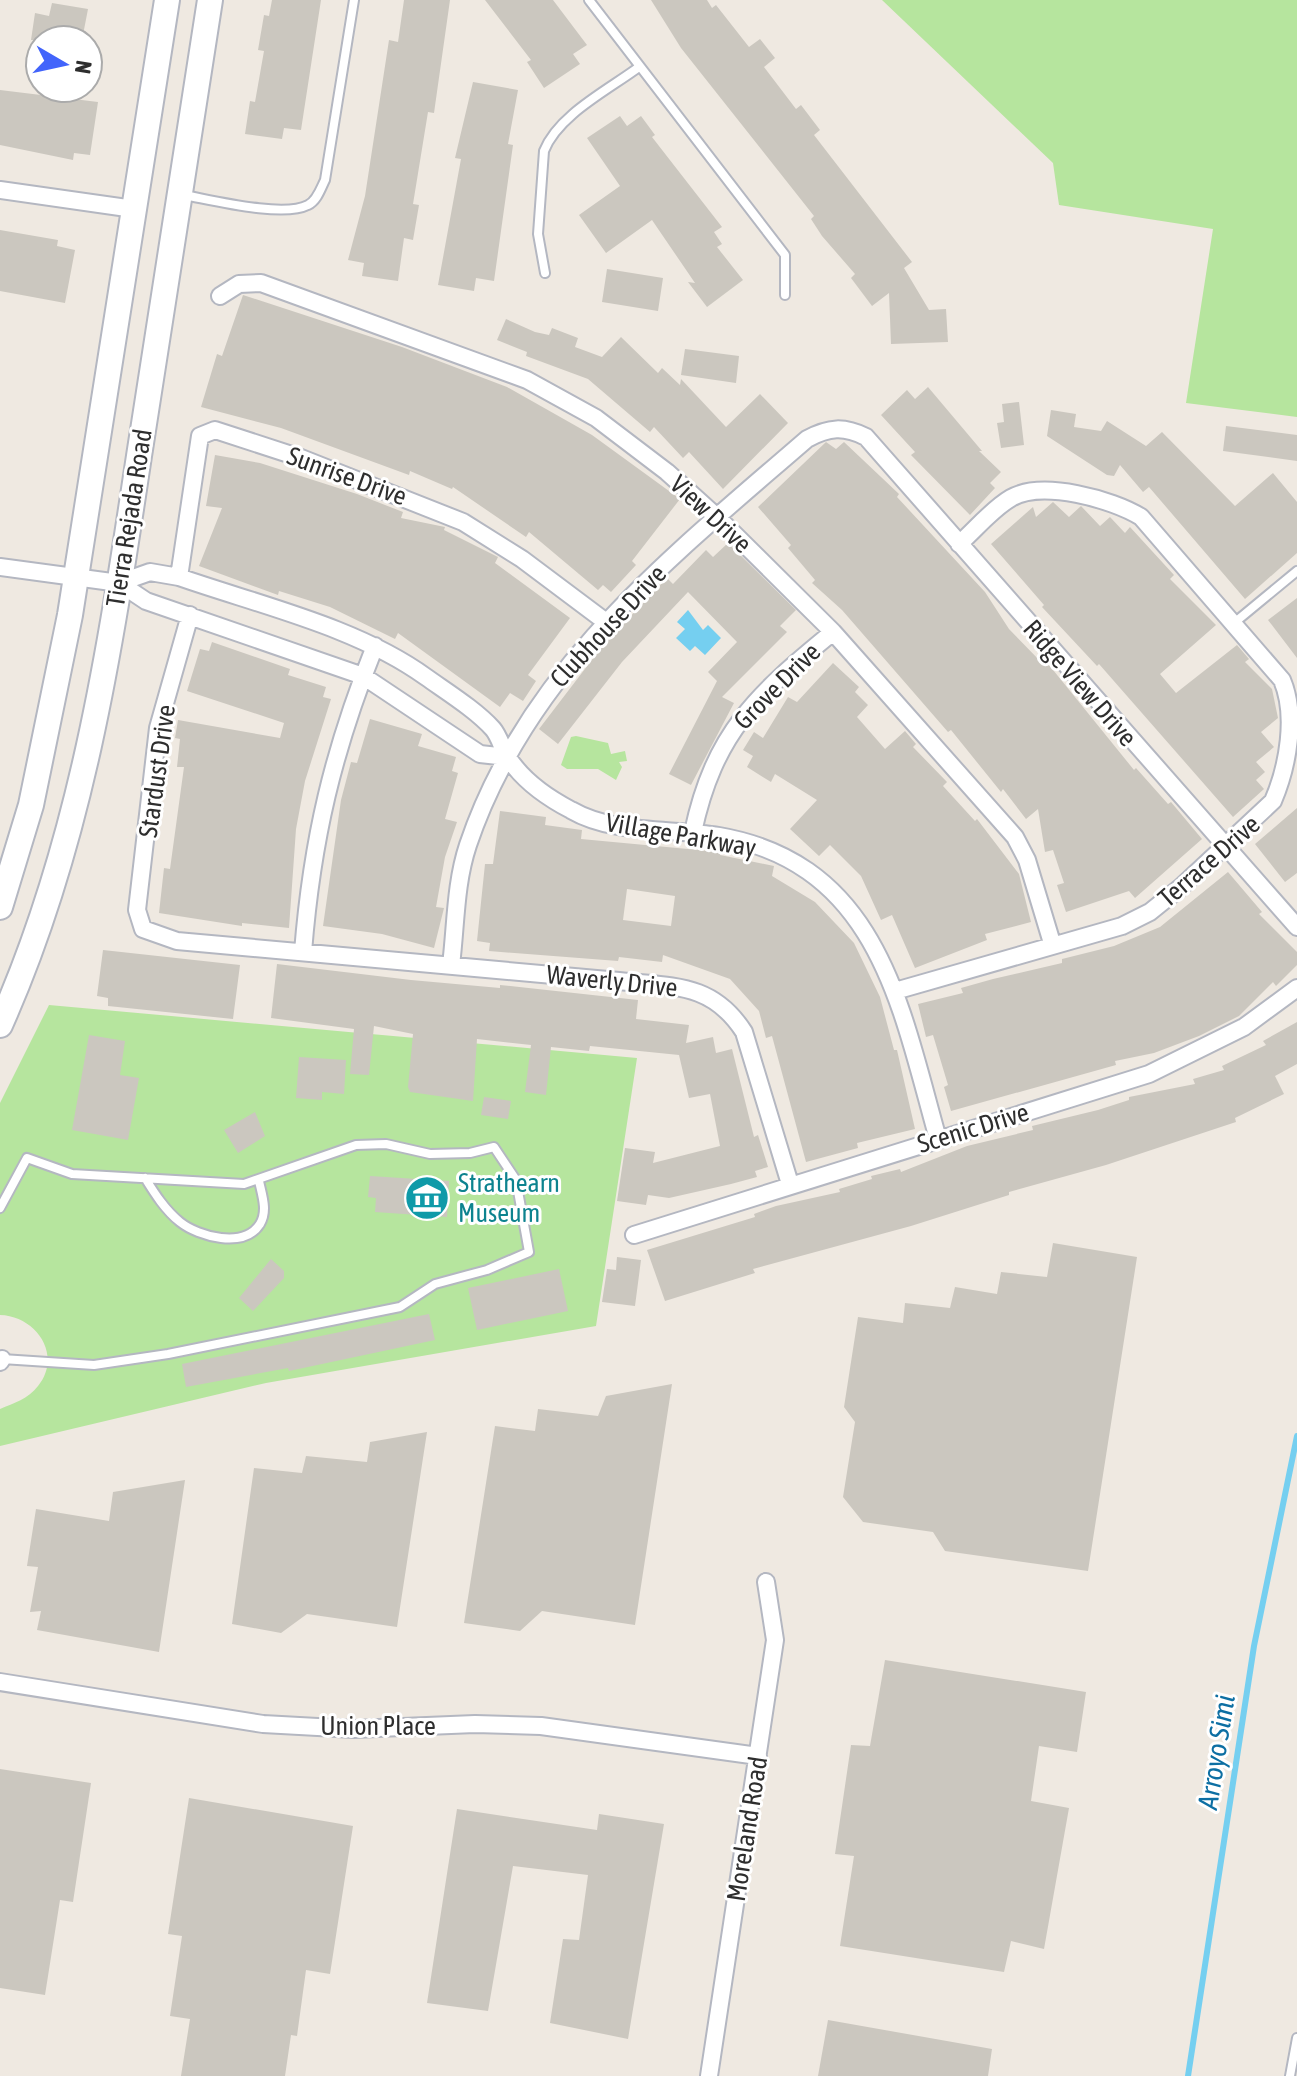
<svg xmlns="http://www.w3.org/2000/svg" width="1297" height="2076" font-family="'Asap Condensed',sans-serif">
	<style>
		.green { fill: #b6e59e }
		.water { fill: #75cff0 }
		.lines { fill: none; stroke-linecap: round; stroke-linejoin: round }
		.stream { stroke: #75cff0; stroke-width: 6 }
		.building { fill: #cbc7bf; fill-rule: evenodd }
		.lane-casing { stroke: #b4b7c1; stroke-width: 12 }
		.street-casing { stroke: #b4b7c1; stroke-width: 20 }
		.secondary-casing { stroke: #b4b7c1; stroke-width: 28 }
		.lane { stroke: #fff; stroke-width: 8 }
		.street { stroke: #fff; stroke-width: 16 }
		.secondary { stroke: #fff; stroke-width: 24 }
		.labels { text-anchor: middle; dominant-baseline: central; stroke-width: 6; stroke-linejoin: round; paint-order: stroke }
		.street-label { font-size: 26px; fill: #2e2e2e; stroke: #fff }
		.culture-label { font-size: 26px; fill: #0d838f; stroke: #fff; text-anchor: start }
		.water-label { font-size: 28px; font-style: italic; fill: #0d6fa3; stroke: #fff }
	</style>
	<rect width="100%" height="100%" fill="#efe9e1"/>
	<path class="green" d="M882,0H1297V417L1186,403L1213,229L1059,205L1053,163Z
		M576,736L608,743L611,754L625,751L627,761L619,762L622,767L616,780L598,769H567L561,765L571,737Z
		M49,1005L637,1058L596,1326L266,1383L0,1446V1409C14,1403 28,1399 38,1386C63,1355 36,1316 0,1315V1103Z"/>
	<path class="water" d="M688,610L703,630L708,625L721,638L705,655L695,646L690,651L676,638L685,629L677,622Z"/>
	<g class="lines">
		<path class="stream" d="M1188,2076L1254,1646L1297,1436"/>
	</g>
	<path class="building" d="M272,0H321L301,130L284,128L282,139L245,134L250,101L255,102L264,51L258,50L264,15L269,16Z
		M404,0H450L434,113L428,112L413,204L419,205L413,240L404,238L398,281L362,276L364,263L348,260L365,196L389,40L398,42Z
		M485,0H553L587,45L573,54L580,64L544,88L527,62L531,60Z
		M651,0H707L712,8L716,5L749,47L760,39L775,58L764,67L796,109L801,105L820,130L814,135L912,262L904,268L929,310L946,309L948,342L891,344L889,293L872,306L851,278L855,274L822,236L811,219L814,216L681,48Z
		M52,3L88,9L82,40H31L35,13L49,16Z
		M473,82L518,90L508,144L513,145L494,281L476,278L474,291L438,285L461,159L455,158Z
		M0,90L98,102L90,155L74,153L73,160L0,145Z
		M620,116L627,126L641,116L655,135L652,137L722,227L714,232L722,244L717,247L743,280L707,307L688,282L695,283L652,220L606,253L579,215L620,186L587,138Z
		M0,230L58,240L57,246L75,250L65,303L0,291Z
		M607,269L663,278L658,311L602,302Z
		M243,295L402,347L507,387L592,435L680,499L632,561L636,565L611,592L603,585L598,590L529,532L526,537L453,487L452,489L410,471L409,475L281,428L201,407L217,354L222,356Z
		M506,319L535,332L549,335L552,328L578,338L575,347L602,357L621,337L658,373L662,368L680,385L681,379L726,427L760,394L788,423L723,489L689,452L683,458L654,427L650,432L588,379L526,356L527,352L497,340Z
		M685,349L739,356L736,383L681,375Z
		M928,387L982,451H979L1001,472L990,483L995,488L970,515L911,455L915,452L881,415L907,390L915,399Z
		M1019,402L1024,445L1001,448L997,423L1004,422L1002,404Z
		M1051,410L1076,414L1074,427L1101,431L1107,421L1146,446L1162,432L1235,506L1273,473L1297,502V553L1245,599L1149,487L1143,492L1120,465L1114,476L1107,475L1047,436Z
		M1226,426L1297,435V461L1223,451Z
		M826,442L836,449L844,442L899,494L897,497L985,592L1009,629L1042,663L1045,660L1134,770L1136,768L1168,804L1171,802L1202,839L1135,898L1129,891L1066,912L1057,885L1064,883L1053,850L1045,852L1038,809L1026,819L1003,789L1001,792L951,730L948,732L842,610L812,583L815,580L788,548L791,545L758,507Z
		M215,455L260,463L357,494L403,512L401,518L445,527L444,530L498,557L495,563L570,618L528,675L536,681L523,701L510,693L500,707L398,633L395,639L330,607L279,591L278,595L199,566L222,508L206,506Z
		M1053,502L1069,517L1081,506L1100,526L1110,517L1125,533L1130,527L1174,575L1170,579L1216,625L1160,674L1176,693L1237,645L1249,659L1245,662L1272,689L1278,718L1261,732L1274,747L1256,762L1265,772L1256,780L1264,789L1233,817L1099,664L1097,666L1042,607L1044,605L991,544L1033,507L1036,517Z
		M728,543L796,610L780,626L787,632L722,697L734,703L691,785L669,774L717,681L708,672L737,642L688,592L622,662L558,744L539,729L604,644L667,578L673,584L706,550L713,557Z
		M1297,598V658L1268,620Z
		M212,642L290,669L288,675L326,687L323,697L331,699L305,781L296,829L289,928L242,923V926L159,913L164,868L170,869L184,767H177L180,739L175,738L178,720L280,738L284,723L187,691L200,649L209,651Z
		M833,663L859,687L855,692L868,705L857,717L885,749L905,731L916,744L913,747L947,782L943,786L975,821L977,819L1019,874L1031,922L985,934L987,940L915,968L892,915L881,920L861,876L830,845L819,856L790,829L817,800L775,774L771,782L747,767L753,756L743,750L754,732L763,738L788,697L797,702Z
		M370,719L422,734L418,746L456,757L452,771L458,773L445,819L457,822L445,857L436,907L444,908L434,948L382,934L323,926L341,800L351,762L357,763Z
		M1297,808V873L1285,882L1255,844Z
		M500,811L546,817L545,825L582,830L581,839L720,852V855L774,866L772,876L815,902L854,943L880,997L894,1050H897L915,1129L857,1143L858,1148L806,1162L772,1036L766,1038L759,1011L730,979L663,955L662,962L619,957L618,961L489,951L490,943L477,941L485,864H493ZM627,889L675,896L671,926L623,920Z
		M1228,872L1262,912L1259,914L1297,952V965L1276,986L1273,982L1239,1016L1199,1036L1154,1053L1115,1061L1116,1065L951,1111L944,1087L948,1085L933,1035L926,1037L918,1004L963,993L961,988L993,979L1062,963V959L1114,946L1160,927Z
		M103,950L240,965L233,1019L108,1006V998L97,996Z
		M277,964L411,980L500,988V985L638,1000L636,1019L689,1025L686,1043L713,1037L716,1053L732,1049L754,1137L758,1135L768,1167L755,1171L757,1177L731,1184L669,1198L648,1195L646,1205L617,1201L625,1148L655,1152L653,1163L720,1146L710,1094L689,1098L679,1055L590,1046L589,1051L551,1047L546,1095L525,1092L531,1045L477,1039L473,1101L410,1092L408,1087L413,1034L374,1026L369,1075L350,1074L354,1029L271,1018Z
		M1297,1022V1064L1275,1076L1284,1094L1235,1118L1236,1122L1106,1165L1009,1192V1195L911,1226L753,1269L755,1273L665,1301L647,1250L755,1217L754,1214L776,1206L840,1192L839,1189L872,1179L871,1176L900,1169L901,1172L967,1146L1033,1130L1032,1126L1098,1110L1129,1100V1097L1195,1084L1193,1079L1224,1070L1222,1066L1266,1045L1263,1041Z
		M89,1035L125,1041L120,1075L139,1078L128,1140L72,1130Z
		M299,1057L346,1060L344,1094L322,1092V1100L296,1098Z
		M484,1097L511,1101L508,1119L481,1115Z
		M255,1112L265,1136L238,1153L224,1130Z
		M370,1176L449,1181L447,1217L375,1212L376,1198L368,1197Z
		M1053,1243L1137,1257L1088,1571L945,1551L933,1532L863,1522L843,1497L855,1422L844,1407L858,1317L903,1323L905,1303L950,1308L955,1287L997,1294L1001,1272L1047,1277Z
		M617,1257L641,1260L635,1306L602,1302L607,1269L616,1270Z
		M271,1259L284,1271V1278L253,1311L239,1298Z
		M559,1269L568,1311L477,1330L468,1288Z
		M429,1314L435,1340L289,1371L288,1368L186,1387L182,1364Z
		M672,1384L635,1625L542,1611L520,1631L464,1623L495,1426L535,1431L538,1409L598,1416L606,1396Z
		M427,1432L397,1627L307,1614L281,1633L232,1624L254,1468L302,1473L306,1456L367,1462L370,1442Z
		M185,1480L159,1652L37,1630L41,1611L30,1612L38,1567L27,1566L36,1509L109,1521L113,1492Z
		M885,1660L1086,1692L1077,1752L1039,1746L1031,1801L1069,1808L1044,1949L1011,1941L1004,1972L840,1946L854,1856L835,1854L851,1745L870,1746Z
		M0,1769L91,1783L73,1902L60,1900L45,1995L0,1988Z
		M189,1798L353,1826L330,1974L306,1970L297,2036L291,2035L285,2076H181L190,2019L170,2016L182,1936L168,1934Z
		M457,1809L597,1830L599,1814L664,1824L628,2039L550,2023L563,1939L579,1940L588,1875L513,1866L488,2011L427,2003Z
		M828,2020L992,2049L988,2076H818Z"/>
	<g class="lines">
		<g class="lane-casing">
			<path id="lane" d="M589,0L785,255V295
				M184,195C212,200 283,218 308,205C317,201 321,188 325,180L354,0
				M545,273L538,234L544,151C558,115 608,90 639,67
				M1234,623L1297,571
				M145,1178C155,1194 165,1210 180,1222C199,1237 244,1249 260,1224C268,1211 262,1195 259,1181
				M0,1208L27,1158L72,1174L244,1184L356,1145L386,1144L430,1154L470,1153L494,1147L516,1180L529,1252L487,1270L435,1284L400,1307L168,1354L94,1365L2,1359
				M1290,2076L1297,2038"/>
		</g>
		<g class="street-casing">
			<path id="street" d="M0,190L134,209
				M220,296L239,284L261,283L527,380L596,418L667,472L718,518L833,632L1015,837L1027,860L1052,943
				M0,567L119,583L146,601L363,676L480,754L507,757
				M179,577L200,436L215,430L301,458L463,522L522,559L606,622
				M119,583L150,572L179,577C259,605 357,627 426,677C447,692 476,710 493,729C499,736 502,748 507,756C522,780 546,797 571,810C614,835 672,828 719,836C879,864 901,1008 938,1139
				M190,615L158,728L137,910L143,929L177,941L619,981C672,987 712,982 744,1032L790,1184
				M693,832C714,733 757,694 833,632
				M303,952C312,839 333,751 375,646
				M451,965C456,925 455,884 468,845C527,669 672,556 807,439C829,427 844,426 866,437L1297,927
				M895,991L1122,926L1150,912L1181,887L1273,801C1288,766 1297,715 1282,680L1141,517C1112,499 1042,480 1011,498C992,509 976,529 959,544
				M634,1235L1149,1074L1244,1027L1297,988
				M0,1362L2,1359
				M0,1682L263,1724L354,1729L475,1724L541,1726L758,1756
				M709,2076L775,1640L766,1582"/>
		</g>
		<g class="secondary-casing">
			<path id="secondary" d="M0,907L31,805L70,615L167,0
				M0,1025C81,844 110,650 139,456C163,304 186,152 210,0"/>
		</g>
		<use href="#lane" class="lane"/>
		<use href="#street" class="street"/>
		<use href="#secondary" class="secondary"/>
	</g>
	<defs>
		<g id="museum-disc" transform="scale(2.3)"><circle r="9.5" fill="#0f9aa8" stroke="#fff"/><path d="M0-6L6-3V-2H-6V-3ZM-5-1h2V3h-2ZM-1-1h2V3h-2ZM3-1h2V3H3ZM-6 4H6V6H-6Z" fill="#fff"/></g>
	</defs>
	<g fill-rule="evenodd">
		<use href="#museum-disc" x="427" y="1198"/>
	</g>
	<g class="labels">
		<g class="street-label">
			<text transform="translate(347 476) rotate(20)">Sunrise Drive</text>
			<text transform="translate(711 514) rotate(43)">View Drive</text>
			<text transform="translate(129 518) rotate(-81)">Tierra Rejada Road</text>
			<text transform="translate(608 626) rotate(-47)">Clubhouse Drive</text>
			<text transform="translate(1080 683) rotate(49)">Ridge View Drive</text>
			<text transform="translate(777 686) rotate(-45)">Grove Drive</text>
			<text transform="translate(157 771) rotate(-82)">Stardust Drive</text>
			<text transform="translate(681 835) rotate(10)">Village Parkway</text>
			<text transform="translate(1209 861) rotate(-41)">Terrace Drive</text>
			<text transform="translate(612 981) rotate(6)">Waverly Drive</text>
			<text transform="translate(973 1128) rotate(-17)">Scenic Drive</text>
			<text x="378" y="1726">Union Place</text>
			<text transform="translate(747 1829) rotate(-81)">Moreland Road</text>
		</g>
		<g class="culture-label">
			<text x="458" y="1183">Strathearn<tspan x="458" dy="30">Museum</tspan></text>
		</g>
		<g class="water-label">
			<text transform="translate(1216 1752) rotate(-81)">Arroyo Simi</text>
		</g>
	</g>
	<g transform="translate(64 64) rotate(99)"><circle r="38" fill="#ffffff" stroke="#ababab" stroke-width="2"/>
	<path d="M0-6L14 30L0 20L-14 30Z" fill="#4264fb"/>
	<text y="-12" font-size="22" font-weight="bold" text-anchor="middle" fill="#2e2e2e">N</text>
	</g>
</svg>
